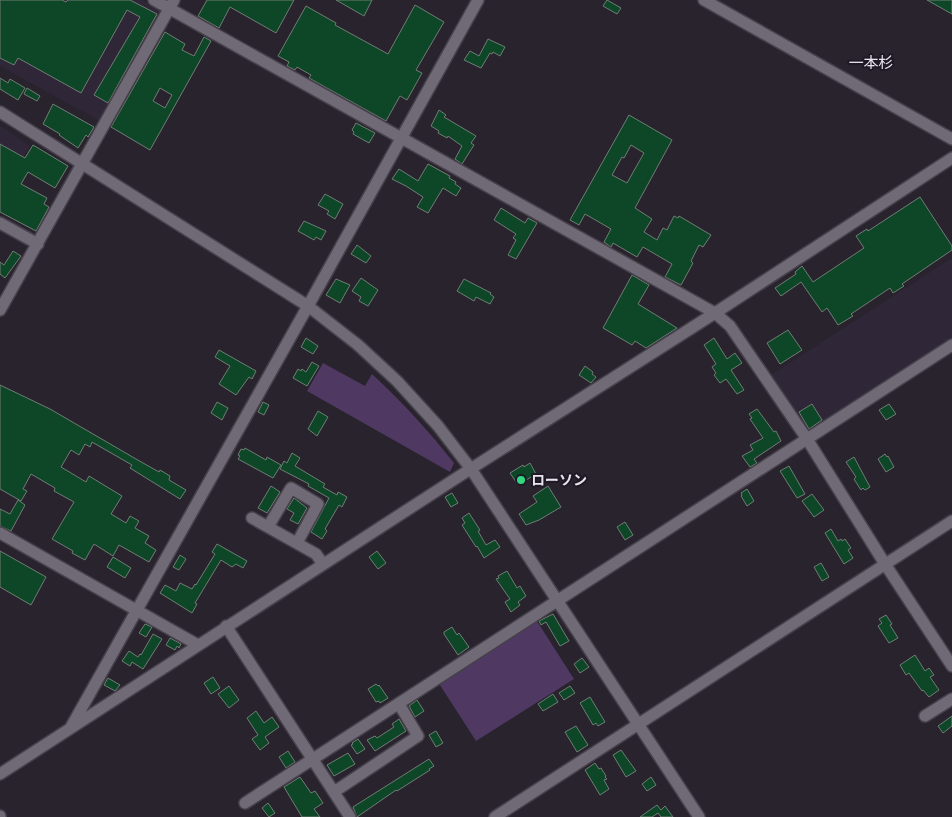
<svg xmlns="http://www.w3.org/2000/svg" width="952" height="817" font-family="Mulish,'Noto Sans JP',sans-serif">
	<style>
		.built { fill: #2f2637 }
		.green { fill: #4f3963 }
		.building { fill: #0e4628; stroke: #707d74; fill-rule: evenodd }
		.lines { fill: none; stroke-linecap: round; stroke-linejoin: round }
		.minor-casing { stroke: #45404a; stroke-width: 14 }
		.minor { stroke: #706976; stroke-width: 11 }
		.poi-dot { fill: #31d882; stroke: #1e1924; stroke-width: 2 }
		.labels { text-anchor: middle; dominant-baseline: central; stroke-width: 4; stroke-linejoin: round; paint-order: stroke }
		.poi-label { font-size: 14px; font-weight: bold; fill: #e9e5ed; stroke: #1e1924; text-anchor: start }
		.neighbourhood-label { font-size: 15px; fill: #e9e5ed; stroke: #1e1924 }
	</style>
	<rect width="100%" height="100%" fill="#28232d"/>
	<path class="built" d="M0,0H143L162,11L100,121L0,66Z
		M0,126L30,146L0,200Z
		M952,258V340L808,433L771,375Z"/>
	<path class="green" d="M323,363L365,386L372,374C402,402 429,431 454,463L450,472L307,391Z
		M535,618L574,679L476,741L438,682Z"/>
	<path class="building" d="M0,0H62L66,2L68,0H130L157,14L108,103L94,95L140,17L127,10L81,93L18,58L14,65L0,58Z
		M207,0H294L276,33L230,7L219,28L198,16Z
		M336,0H372L364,16Z
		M607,0L621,8L617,14L603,6Z
		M927,0H952V14Z
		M415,5L444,22L416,70L422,73L407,100L400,96L386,121L309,78L311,75L297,67L295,70L287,66L289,62L278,56L306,6L336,23L335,25L388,54Z
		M165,32L185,44L182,50L194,56L204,37L211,41L150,150L111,127ZM160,88L172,95L165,108L153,101Z
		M488,39L505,47L500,56L493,52L492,54L490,53L481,68L464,60L470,51L479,56Z
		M0,78L8,83L10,79L25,88L18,100L0,89Z
		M27,88L40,96L37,101L24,94Z
		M53,104L94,127L88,137L86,135L78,148L59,135L60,134L43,124Z
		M439,110L446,115L444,117L476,136L471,143L474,145L462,164L455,159L462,146L448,136L447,138L438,133L439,131L431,126Z
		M629,115L672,140L635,208L652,219L644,232L657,240L663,228L667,230L674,216L678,218L679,216L711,235L703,247L699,245L691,261L693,263L681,285L665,277L672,264L643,247L637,257L613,243L611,247L604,242L611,229L585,214L579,225L570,220ZM631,145L644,153L627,183L612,175L622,157L624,158Z
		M356,123L375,133L369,143L353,134L354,132L352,130Z
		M0,144L25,158L33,145L68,166L55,188L28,172L21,184L47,198L44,204L49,207L36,231L0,212Z
		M428,164L450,176L449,178L456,182L455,184L461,188L456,196L443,188L428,213L417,207L423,197L406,186L392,179L399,169L418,181Z
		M325,194L343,204L335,219L327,214L329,211L318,205Z
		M920,197L952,246V250L902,284L904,286L893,293L890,288L851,314L853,316L838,325L827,308L822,312L801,282L781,296L775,288L796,274L795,272L802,266L813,282L864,248L856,236L867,229L868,231Z
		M501,208L525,223L528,218L537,223L516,259L508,255L516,240L513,238L516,234L494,220Z
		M304,221L326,231L321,240L316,237L314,240L298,231Z
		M357,245L371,256L366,263L351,254Z
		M13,251L21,256L5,278L0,274V262L4,265Z
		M632,275L649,285L638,304L677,328L646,348L635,341L632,345L603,328Z
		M361,278L378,290L368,306L359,301L361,297L352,291Z
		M336,279L350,285L340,303L326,295Z
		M464,279L491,293L490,294L494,297L490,304L476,297L474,301L457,291Z
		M788,330L802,350L780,364L767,343Z
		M306,338L318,346L313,354L301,347Z
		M714,338L727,359L735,353L742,363L731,370L744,390L737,394L726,379L720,383L714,375L716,373L712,367L716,364L704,345Z
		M219,350L256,371L252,379L249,377L236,395L219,384L230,366L215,357Z
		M312,362L319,366L307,386L293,378L298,369L301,371L302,369L306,372Z
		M585,366L593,372L592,374L596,377L591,383L579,375Z
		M0,385L50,409L136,459L159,472L160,470L170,476L169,480L186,490L180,499L130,468L132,465L92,442L90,447L85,444L79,455L71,450L61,467L86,482L89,476L122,496L111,514L126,523L130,516L139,521L135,528L149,536L145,543L156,550L149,562L119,545L113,556L94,544L85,560L72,553L73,551L52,539L74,502L54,491L55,488L31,474L23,489L27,491L21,501L0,489Z
		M217,402L228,408L222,420L211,413Z
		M263,402L269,405L264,415L258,412Z
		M812,404L822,420L809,429L799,412Z
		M889,404L896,414L886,420L879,410Z
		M757,409L774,432L776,431L781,441L754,459L757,463L750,467L742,456L753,450L750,445L763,438L750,419L752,418L749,414Z
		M318,411L328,417L317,436L308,429Z
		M245,448L266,460L267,457L281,465L273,478L238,459L240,456L238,455L241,449L244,450Z
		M292,453L300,458L295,466L325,484L323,487L337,495L338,492L347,497L342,507L339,505L325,529L327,531L322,539L311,532L329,498L308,486L309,484L280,469L284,461L287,463Z
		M885,454L887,457L888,456L894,467L886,472L878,459Z
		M854,457L870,487L865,490L863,488L861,490L854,479L856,477L846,462Z
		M530,463L536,474L518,485L510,473L523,465L524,467Z
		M789,466L805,494L797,498L780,471Z
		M271,486L280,492L267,513L258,508Z
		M548,486L561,507L539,520L526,525L519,514L537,502L533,496Z
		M747,489L754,501L747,506L741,496L742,495L741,493Z
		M452,493L458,503L451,507L445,497Z
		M812,494L824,510L814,517L802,501Z
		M294,498L307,508L298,524L290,520L294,513L287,509Z
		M18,500L25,505L11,531L0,526V509L10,514Z
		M469,513L480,530L478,531L486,545L495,540L500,547L484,558L477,546L476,547L462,525L465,523L462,518Z
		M625,522L633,535L625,540L617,527Z
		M831,529L838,541L841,539L842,541L845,539L851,548L848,550L853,558L844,564L825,533Z
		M217,544L247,561L243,568L236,564L232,567L221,560L195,603L197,604L192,613L160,593L165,585L176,591L180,583L192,589L195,584L196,585L215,554L212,552Z
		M0,551L46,577L31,605L0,587Z
		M377,551L386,563L378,569L369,557Z
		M180,555L186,559L179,570L173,567Z
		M113,557L131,568L125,578L107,567Z
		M821,563L829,577L822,581L814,567Z
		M507,571L517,588L520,586L526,596L518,602L520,605L511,612L505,602L510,599L496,579L499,578L498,576Z
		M553,614L569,641L560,646L546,622L541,625L539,621Z
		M886,615L892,624L890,625L898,638L889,643L878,626L882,623L879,619Z
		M145,624L152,627L146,637L139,633Z
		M452,627L457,635L459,633L469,647L458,655L444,634V632Z
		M153,634L162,639L143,669L132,662L130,666L122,661L129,651L138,657L140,654L141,655Z
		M170,638L181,644L179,648L177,646L175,650L166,645Z
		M915,655L925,671L929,668L934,675L930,677L939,690L929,697L923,690L922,691L909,673L906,675L900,665Z
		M582,658L589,667L580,673L574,664Z
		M213,677L220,688L211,694L204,683Z
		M108,678L120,685L115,691L104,685Z
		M376,684L378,686L379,685L388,698L380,703L379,701L376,702L368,689Z
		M229,686L239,700L229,708L218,694Z
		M570,686L575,693L564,700L559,693Z
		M553,694L558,702L543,711L538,704Z
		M590,697L605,722L598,726L596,723L593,725L580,703Z
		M417,700L424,711L415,717L409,706Z
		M256,711L264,723L272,717L279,727L265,737L269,743L260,750L252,739L258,735L247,718Z
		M952,716V726L943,733L938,726Z
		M399,719L406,731L375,751L367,740L375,736L377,738L394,727L392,724Z
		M576,726L588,745L577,752L565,732Z
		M436,731L443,743L436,747L429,735Z
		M358,739L365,749L357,754L351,745L353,744L352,743Z
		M621,750L636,771L626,777L613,755Z
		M288,751L295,762L286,768L279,757Z
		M348,753L355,764L334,776L327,765Z
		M429,759L434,766L429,769L430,770L397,791L396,790L357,817L353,807Z
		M595,763L599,769L601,768L606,776L605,777L607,779L604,780L609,789L600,795L585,770Z
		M300,777L311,793L315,791L323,803L314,809L320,817H302L284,787Z
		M651,777L656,785L647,791L642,784Z
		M268,803L275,813L269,817L262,808Z
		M657,805L661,810L665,806L673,817H661L658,813L652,817H640Z"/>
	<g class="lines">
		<g class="minor-casing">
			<path id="minor" d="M154,0L715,313L730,326L807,439L885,564L952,666
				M704,0L952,139
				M0,112L308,306L358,345L397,381L438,426L471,469L699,817
				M0,223L38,244
				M0,310L174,0
				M252,518L316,554L323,564
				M268,527L291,488L318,504L297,543
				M0,533L198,645
				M226,626L350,817
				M925,716L952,699
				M71,727L308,306L478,0
				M0,774L458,477L715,313L952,158
				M334,792L418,736L399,704
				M245,803L952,345
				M0,816V817
				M495,817L952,521"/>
		</g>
		<use href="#minor" class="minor"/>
	</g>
	<circle class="poi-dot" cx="521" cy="480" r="5"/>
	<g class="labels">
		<g class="poi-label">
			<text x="531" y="480">ローソン</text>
		</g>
		<g class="neighbourhood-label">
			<text x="871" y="62">一本杉</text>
		</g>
	</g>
</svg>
